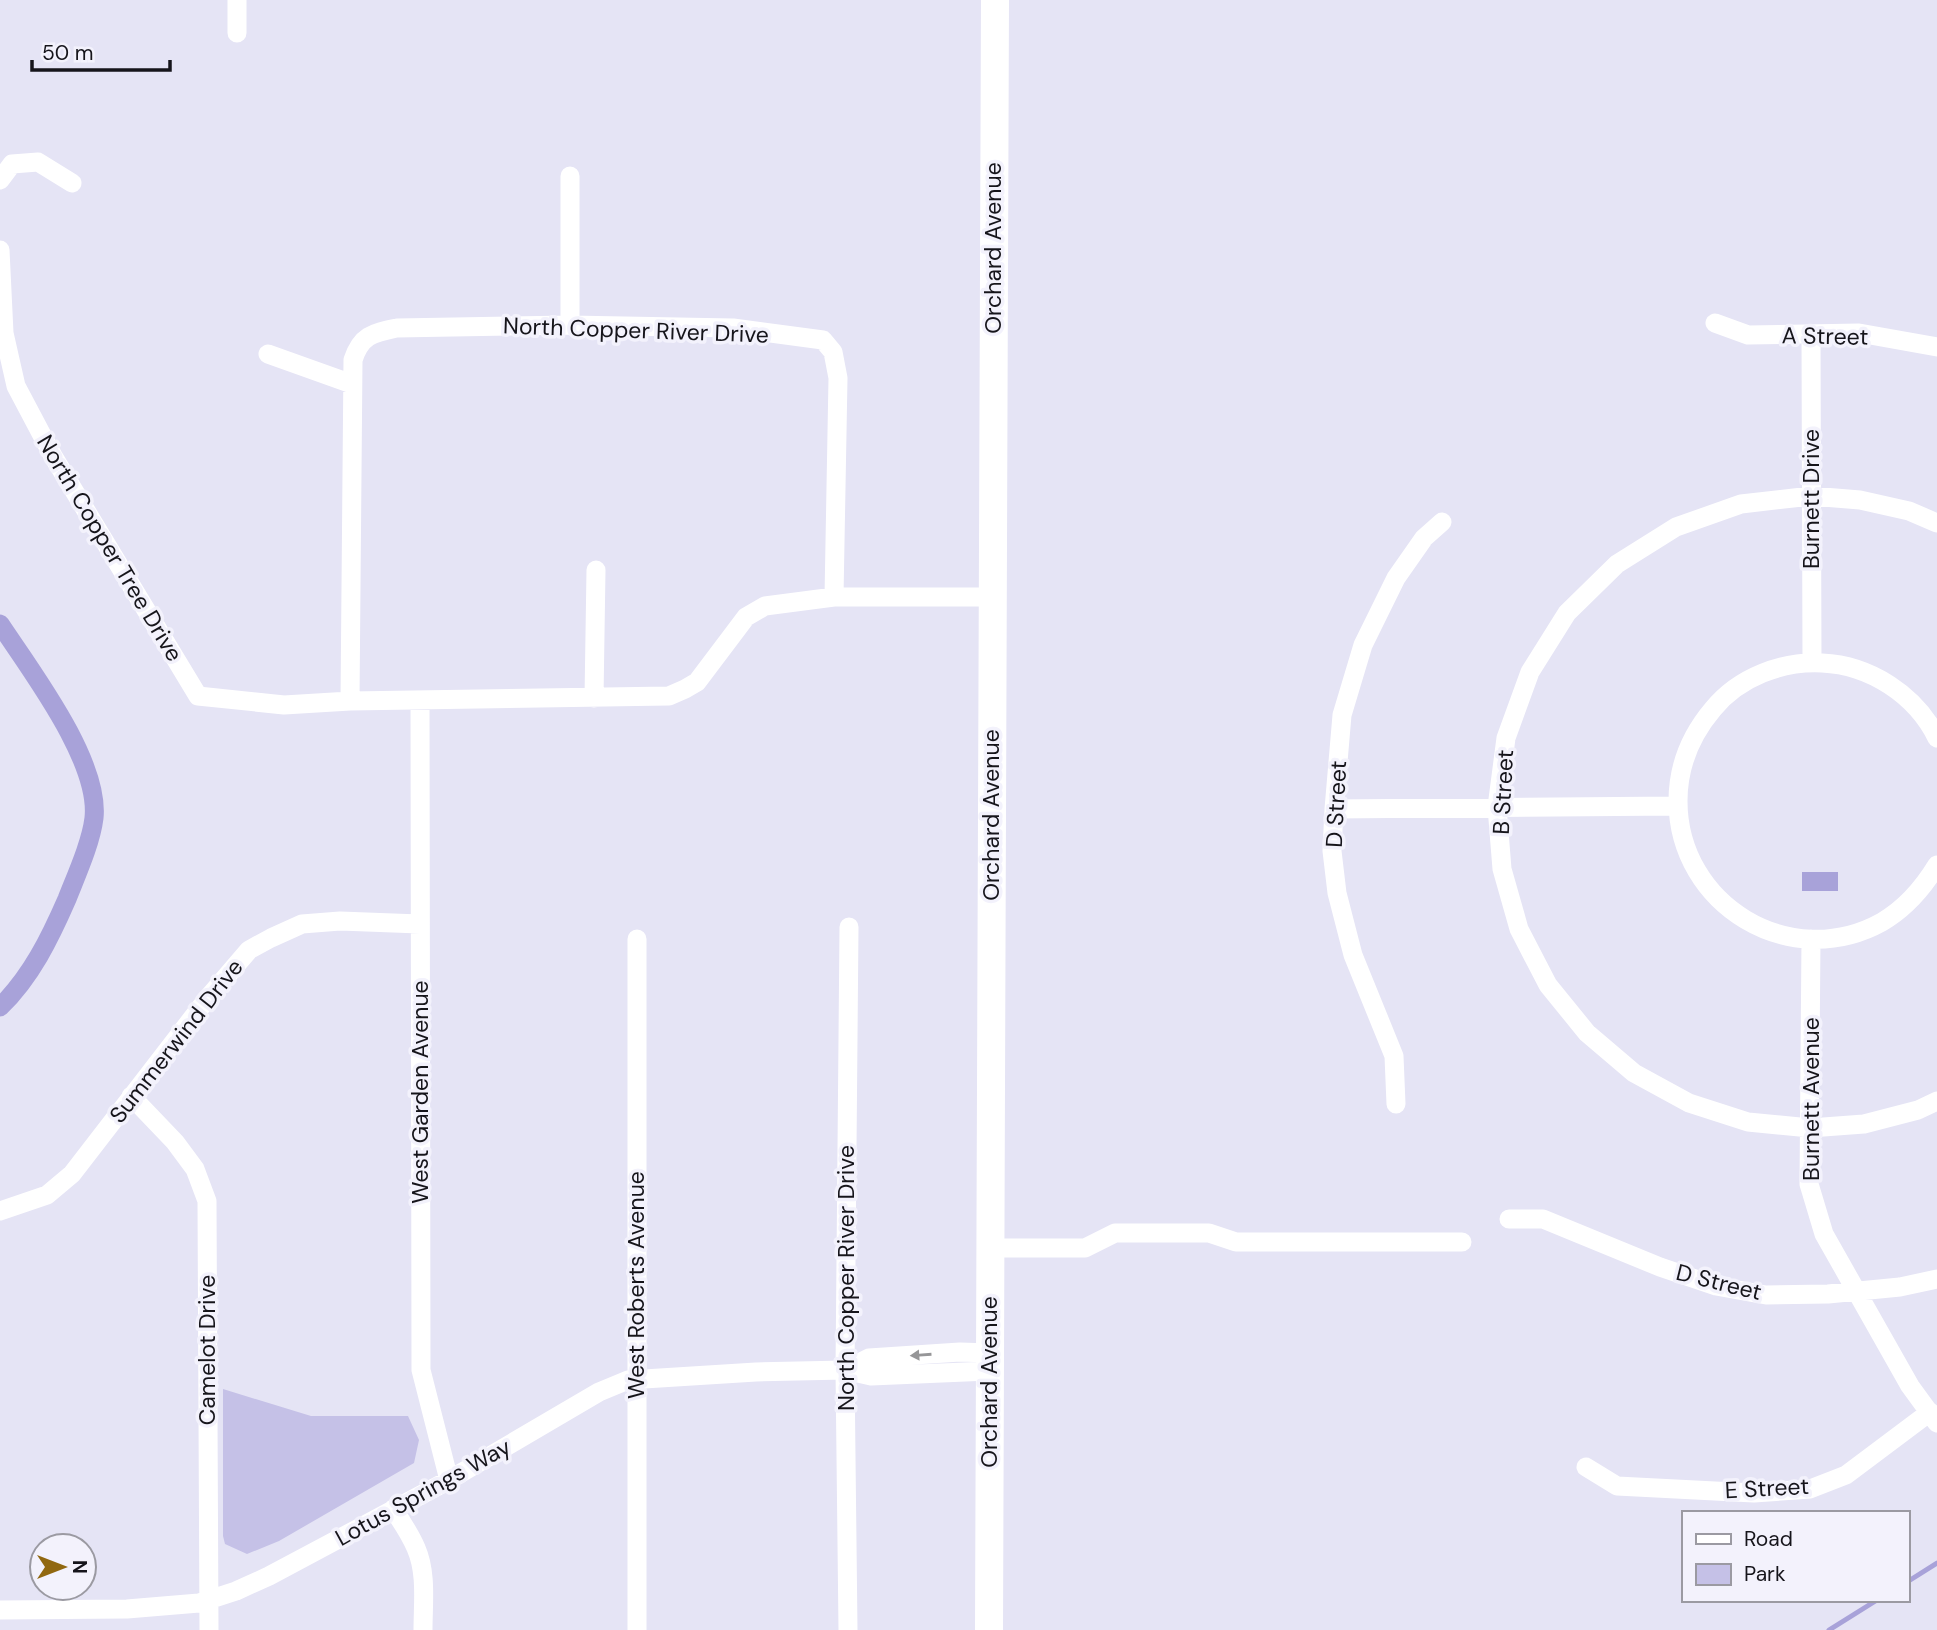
<svg xmlns="http://www.w3.org/2000/svg" width="1937" height="1630" font-family="'DM Sans',sans-serif">
	<style>
		.green { fill: #c5c1e7 }
		.water { fill: #a8a2d9 }
		.lines { fill: none; stroke-linecap: round; stroke-linejoin: round }
		.stream { stroke: #a8a2d9; stroke-width: 5 }
		.canal { stroke: #a8a2d9; stroke-width: 19 }
		.street { stroke: #fff; stroke-width: 19 }
		.secondary { stroke: #fff; stroke-width: 28 }
		.oneway { fill: #969698 }
		.labels { text-anchor: middle; dominant-baseline: central; stroke-width: 7; stroke-linejoin: round; paint-order: stroke }
		.street-label { font-size: 23px; fill: #16151b; stroke: #f3f2fc }
	</style>
	<rect width="100%" height="100%" fill="#e5e4f5"/>
	<path class="green" d="M223,1389L311,1416H408L419,1440L414,1463L279,1541L247,1554L225,1544L223,1536Z"/>
	<path class="water" d="M1802,872H1838V891H1802Z"/>
	<g class="lines">
		<path class="stream" d="M1907,1582L1937,1563
			M1829,1630L1877,1600"/>
		<path class="canal" d="M0,624C31,671 100,761 94,818C91,843 76,876 67,899C50,938 31,977 0,1007"/>
		<path class="street" d="M237,0V33
			M570,176V325
			M0,180L12,164L38,162L72,183
			M0,250L4,333L16,386L53,456L198,696L284,705L350,701L669,696L685,689L697,682L746,617L765,606L834,597H991
			M1715,323L1748,335L1859,333L1937,347
			M1811,334L1812,663
			M268,354L352,384
			M1937,523L1909,511L1860,500L1811,496L1741,504L1676,527L1617,564L1567,613L1530,672L1506,738L1497,807L1502,869L1519,929L1548,985L1587,1033L1634,1073L1689,1103L1748,1122L1810,1128L1864,1124L1918,1110L1937,1101
			M594,698L596,570
			M420,700L421,1370L449,1480
			M350,701L353,360C361,335 373,333 397,328L570,325L733,328L823,340L833,352L838,378L834,597
			M1937,738C1916,695 1870,665 1822,663C1782,661 1739,677 1713,709C1691,735 1678,766 1678,801C1678,905 1790,973 1882,922C1906,908 1923,888 1937,865
			M1334,809L1678,806
			M1811,939L1809,1184L1824,1234L1910,1386L1937,1423
			M131,1096L175,1142L195,1169L207,1201L209,1630
			M1396,1104L1394,1056L1353,955L1337,893L1332,851L1334,809L1342,715L1363,645L1396,578L1424,538L1442,522
			M0,1211L47,1195L72,1174L207,999L249,950L271,938L302,924L340,921L420,924
			M1509,1219H1543L1660,1267L1716,1286L1766,1295L1828,1294L1900,1287L1937,1279
			M989,1248H1085L1115,1233H1209L1236,1242H1462
			M845,1370L869,1358L960,1352L989,1353
			M1586,1467L1617,1486L1754,1493L1810,1489L1846,1475L1930,1412
			M393,1509C402,1522 410,1534 416,1548C427,1573 423,1603 423,1630
			M0,1610L127,1609L199,1603L236,1591L269,1576L449,1480L599,1392L628,1380L756,1372L845,1370L871,1376L989,1371
			M637,1630V939
			M848,1630L845,1370L849,927"/>
		<path class="secondary" d="M989,1630L995,0"/>
	</g>
	<defs><path id="oneway-solid" d="M-6-.8H1V-3.2L6.5 0L1 3.2V.8H-6Z" transform="scale(1.75)"/></defs>
	<use class="oneway" href="#oneway-solid" transform="translate(921 1355) rotate(176)"/>
	<g class="labels">
		<g class="street-label">
			<text transform="translate(993 248) rotate(-90)">Orchard Avenue</text>
			<text transform="translate(636 330) rotate(2)">North Copper River Drive</text>
			<text transform="translate(1825 336) rotate(1)">A Street</text>
			<text transform="translate(1811 499) rotate(-90)">Burnett Drive</text>
			<text transform="translate(110 548) rotate(59)">North Copper Tree Drive</text>
			<text transform="translate(1503 792) rotate(-87)">B Street</text>
			<text transform="translate(1336 804) rotate(-87)">D Street</text>
			<text transform="translate(991 815) rotate(-90)">Orchard Avenue</text>
			<text transform="translate(176 1041) rotate(-52)">Summerwind Drive</text>
			<text transform="translate(420 1092) rotate(-90)">West Garden Avenue</text>
			<text transform="translate(1811 1099) rotate(-90)">Burnett Avenue</text>
			<text transform="translate(846 1278) rotate(-90)">North Copper River Drive</text>
			<text transform="translate(1719 1282) rotate(14)">D Street</text>
			<text transform="translate(636 1285) rotate(-90)">West Roberts Avenue</text>
			<text transform="translate(207 1350) rotate(-90)">Camelot Drive</text>
			<text transform="translate(989 1382) rotate(-90)">Orchard Avenue</text>
			<text transform="translate(1767 1488) rotate(-3)">E Street</text>
			<text transform="translate(423 1492) rotate(-29)">Lotus Springs Way</text>
		</g>
	</g>
	<rect x="1682" y="1511" width="228" height="91" fill="#f3f2fc" stroke="#9b9aa2" stroke-width="2"/>
	<rect x="1696" y="1534" width="35" height="10" fill="#ffffff" stroke="#9b9aa2" stroke-width="2"/>
	<text x="1744" y="1546" font-size="21" fill="#16151b">Road</text>
	<rect x="1696" y="1564" width="35" height="21" fill="#c5c1e7" stroke="#9b9aa2" stroke-width="2"/>
	<text x="1744" y="1581" font-size="21" fill="#16151b">Park</text>
	<g transform="translate(63 1567) rotate(90)"><circle r="33" fill="#f3f2fc" stroke="#9b9aa2" stroke-width="2"/>
	<path d="M0-5L12 26L0 18L-12 26Z" fill="#916810"/>
	<text y="-10" font-size="19" font-weight="bold" text-anchor="middle" fill="#16151b">N</text>
	</g>
	<path d="M32 60v10h138v-10" fill="none" stroke="#16151b" stroke-width="3.5"/>
	<text x="42" y="60" font-size="21" fill="#16151b" stroke="#f3f2fc" stroke-width="5" paint-order="stroke">50 m</text>
</svg>
